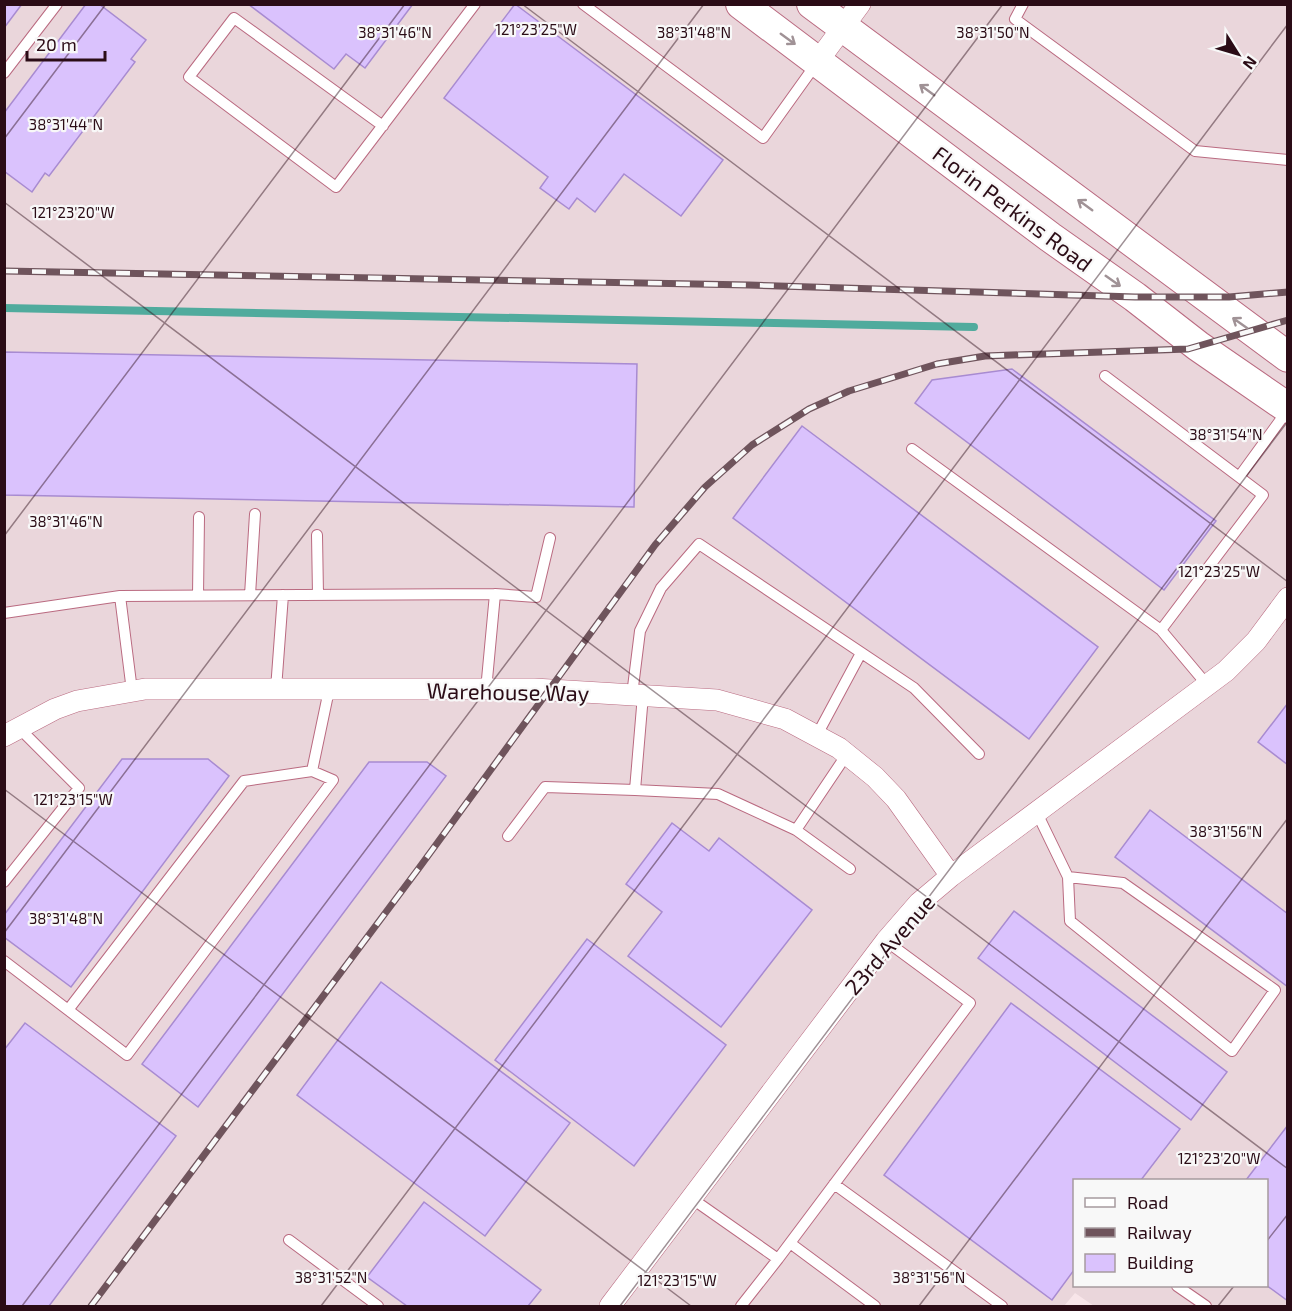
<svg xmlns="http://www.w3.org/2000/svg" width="1292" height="1311" font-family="'Exo 2',sans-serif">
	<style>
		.built { fill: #ead6db; fill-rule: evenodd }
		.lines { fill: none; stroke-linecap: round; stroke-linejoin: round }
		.stream { stroke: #50ab9d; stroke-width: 8 }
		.building { fill: #dac2fd; stroke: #a88bd1; stroke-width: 1.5 }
		.service-casing { stroke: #ba6a80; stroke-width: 12 }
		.minor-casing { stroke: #ba6a80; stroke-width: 22 }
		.secondary-casing { stroke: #ba6a80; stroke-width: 32 }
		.service { stroke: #fff; stroke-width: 10 }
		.minor { stroke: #fff; stroke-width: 21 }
		.secondary { stroke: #fff; stroke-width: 30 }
		.rail-casing { stroke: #6f545c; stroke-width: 7 }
		.rail { stroke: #f8f8f8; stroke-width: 4.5; stroke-dasharray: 14; stroke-linecap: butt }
		.oneway { stroke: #a09296 }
		.ticks { fill: none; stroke: #2b0c16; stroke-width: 1.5; stroke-opacity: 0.45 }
		.labels { text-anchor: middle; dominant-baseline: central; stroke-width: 4.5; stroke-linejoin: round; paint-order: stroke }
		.street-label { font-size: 22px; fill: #2b0c16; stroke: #f8f8f8 }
		.ticks-label { font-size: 15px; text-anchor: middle; fill: #2b0c16; stroke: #f8f8f8; stroke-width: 4.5; stroke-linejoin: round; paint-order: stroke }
	</style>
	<rect width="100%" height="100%" fill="#f8e5e9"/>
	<path class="built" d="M5,5H1287V1306H1094L1075,1293L1064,1306H5ZM1074,1180H1266V1286H1074Z"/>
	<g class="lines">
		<path class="stream" d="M4,308L974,327"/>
	</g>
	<path class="building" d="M4,4H22L4,28Z
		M86,4H99L146,40L131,59L135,62L49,176L45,173L32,192L4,171V113Z
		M248,4H413L365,68L346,54L334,69Z
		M515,4L723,160L681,216L624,174L595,212L577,198L569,209L540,188L548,177L444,98Z
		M4,352L637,364L634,507L4,495Z
		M1012,369L1216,521L1164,590L915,403L932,380Z
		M802,426L1098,647L1029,739L733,518Z
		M1288,703V765L1258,742Z
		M122,759H208L229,776L71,987L4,937V915Z
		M369,762H427L446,776L198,1107L142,1064Z
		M1150,810L1288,914V987L1115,857Z
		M672,823L709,851L719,838L812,910L721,1027L628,956L662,912L626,884Z
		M1014,911L1227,1072L1191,1120L978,958Z
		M587,939L726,1045L634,1166L495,1060Z
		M381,982L570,1123L485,1236L297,1095Z
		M1011,1003L1180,1129L1141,1180H1074V1270L1052,1300L884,1175Z
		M25,1023L176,1136L49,1306H4V1050Z
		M1288,1125V1301L1266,1285V1180H1246Z
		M424,1202L541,1290L528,1306H407L367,1277Z"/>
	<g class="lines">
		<g class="service-casing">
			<path id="service" d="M583,4L763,138L816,64
				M1023,4L1015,19L1195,151L1288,160
				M4,73L57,4
				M383,126L234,18L189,77L336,187L475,4
				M1105,376L1263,495L1161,630
				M912,449L1161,630L1208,686
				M1239,477L1287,411
				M317,535L318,595
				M198,595L199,517
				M250,595L255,514
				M4,613L120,596
				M276,689L283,595
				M486,690L495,594L536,597L550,538
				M132,691L120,596L495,594
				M632,695L640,631L661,588L699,544L914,688L979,754
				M817,735L861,653
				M635,790L718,794L796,830L850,869
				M1037,813L1068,877L1070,921L1232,1051L1275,990L1123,883L1068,877
				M796,830L847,754
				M508,836L545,787L635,790L643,695
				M4,882L79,788L18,727
				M4,961L127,1055L333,780L312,771L329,690
				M68,1010L244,781L312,771
				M834,1184L1002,1306
				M691,1198L778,1259L741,1306
				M289,1240L378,1306
				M790,1243L875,1306
				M778,1259L970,1003L886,941
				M1177,1286L1206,1306"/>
		</g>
		<g class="minor-casing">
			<path id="minor" d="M818,61L860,4
				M4,736L55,709L77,701L145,689H534L717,700L785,719L839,748L875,777L896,799L951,876
				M610,1306L886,941L919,903L951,876L1226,671L1256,641L1288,598"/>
		</g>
		<g class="secondary-casing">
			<path id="secondary" d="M741,4L1050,237L1135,297L1198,346L1288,408
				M812,4L1288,357"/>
		</g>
		<use href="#service" class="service"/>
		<use href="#minor" class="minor"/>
		<use href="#secondary" class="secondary"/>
		<g class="rail-casing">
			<path id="rail" d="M4,271L749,285L1135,297H1229L1288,292
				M91,1306L419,868L655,545L705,487L752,445L809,409L849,391L937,364L985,356L1188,349L1288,320"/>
		</g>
		<use href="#rail" class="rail"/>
	</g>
	<defs><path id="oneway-shaft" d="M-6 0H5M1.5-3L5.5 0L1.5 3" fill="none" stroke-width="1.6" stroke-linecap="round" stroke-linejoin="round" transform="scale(1.5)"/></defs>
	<g class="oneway">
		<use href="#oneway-shaft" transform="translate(788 39) rotate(36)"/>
		<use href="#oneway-shaft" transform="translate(927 90) rotate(-144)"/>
		<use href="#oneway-shaft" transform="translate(1085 205) rotate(-144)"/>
		<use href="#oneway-shaft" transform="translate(1113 281) rotate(35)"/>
		<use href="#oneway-shaft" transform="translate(1240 323) rotate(-145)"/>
	</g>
	<path class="ticks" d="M522,4L1288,582M4,139L106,4M4,202L1288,1169M4,536L405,4M4,789L691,1306M4,933L704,4M1266,1242L1288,1214M22,1306L1003,4M321,1306L1288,24M620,1306L1288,421M919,1306L1288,818M1218,1306L1234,1286"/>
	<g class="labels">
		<g class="street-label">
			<text transform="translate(1013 208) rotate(37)">Florin Perkins Road</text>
			<text transform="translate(508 691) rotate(1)">Warehouse Way</text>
			<text transform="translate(889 944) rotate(-49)">23rd Avenue</text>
		</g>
	</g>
	<g class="ticks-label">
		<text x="536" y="35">121°23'25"W</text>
		<text x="395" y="38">38°31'46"N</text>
		<text x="694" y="38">38°31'48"N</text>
		<text x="993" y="38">38°31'50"N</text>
		<text x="66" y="130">38°31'44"N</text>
		<text x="73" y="218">121°23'20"W</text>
		<text x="1226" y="440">38°31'54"N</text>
		<text x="66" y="527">38°31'46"N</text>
		<text x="1219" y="577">121°23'25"W</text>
		<text x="73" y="805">121°23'15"W</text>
		<text x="1226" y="837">38°31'56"N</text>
		<text x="66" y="924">38°31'48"N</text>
		<text x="1219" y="1164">121°23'20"W</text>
		<text x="331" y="1283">38°31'52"N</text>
		<text x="929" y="1283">38°31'56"N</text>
		<text x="677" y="1286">121°23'15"W</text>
	</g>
	<rect width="1292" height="1311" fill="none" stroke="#2b0c16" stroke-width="12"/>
	<rect x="1073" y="1179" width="195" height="108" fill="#f8f8f8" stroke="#a69a9e" stroke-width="1.5"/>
	<rect x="1085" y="1198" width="30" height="9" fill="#ffffff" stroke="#a69a9e" stroke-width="1.5"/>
	<text x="1127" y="1209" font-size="18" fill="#2b0c16">Road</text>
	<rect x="1085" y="1228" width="30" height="9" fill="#6f545c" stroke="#a69a9e" stroke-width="1.5"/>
	<text x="1127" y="1239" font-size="18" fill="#2b0c16">Railway</text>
	<rect x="1085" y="1254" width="30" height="18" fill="#dac2fd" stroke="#a69a9e" stroke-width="1.5"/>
	<text x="1127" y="1269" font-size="18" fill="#2b0c16">Building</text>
	<g transform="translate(1238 54) rotate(127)" stroke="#f8f8f8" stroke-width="4.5" paint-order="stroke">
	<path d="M0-4.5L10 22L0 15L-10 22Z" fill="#2b0c16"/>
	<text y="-9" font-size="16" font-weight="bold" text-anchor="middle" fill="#2b0c16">N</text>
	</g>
	<path d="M27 51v9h78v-9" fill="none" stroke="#2b0c16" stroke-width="3"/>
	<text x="36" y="51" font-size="18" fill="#2b0c16" stroke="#f8f8f8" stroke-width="4.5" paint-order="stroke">20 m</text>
</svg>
